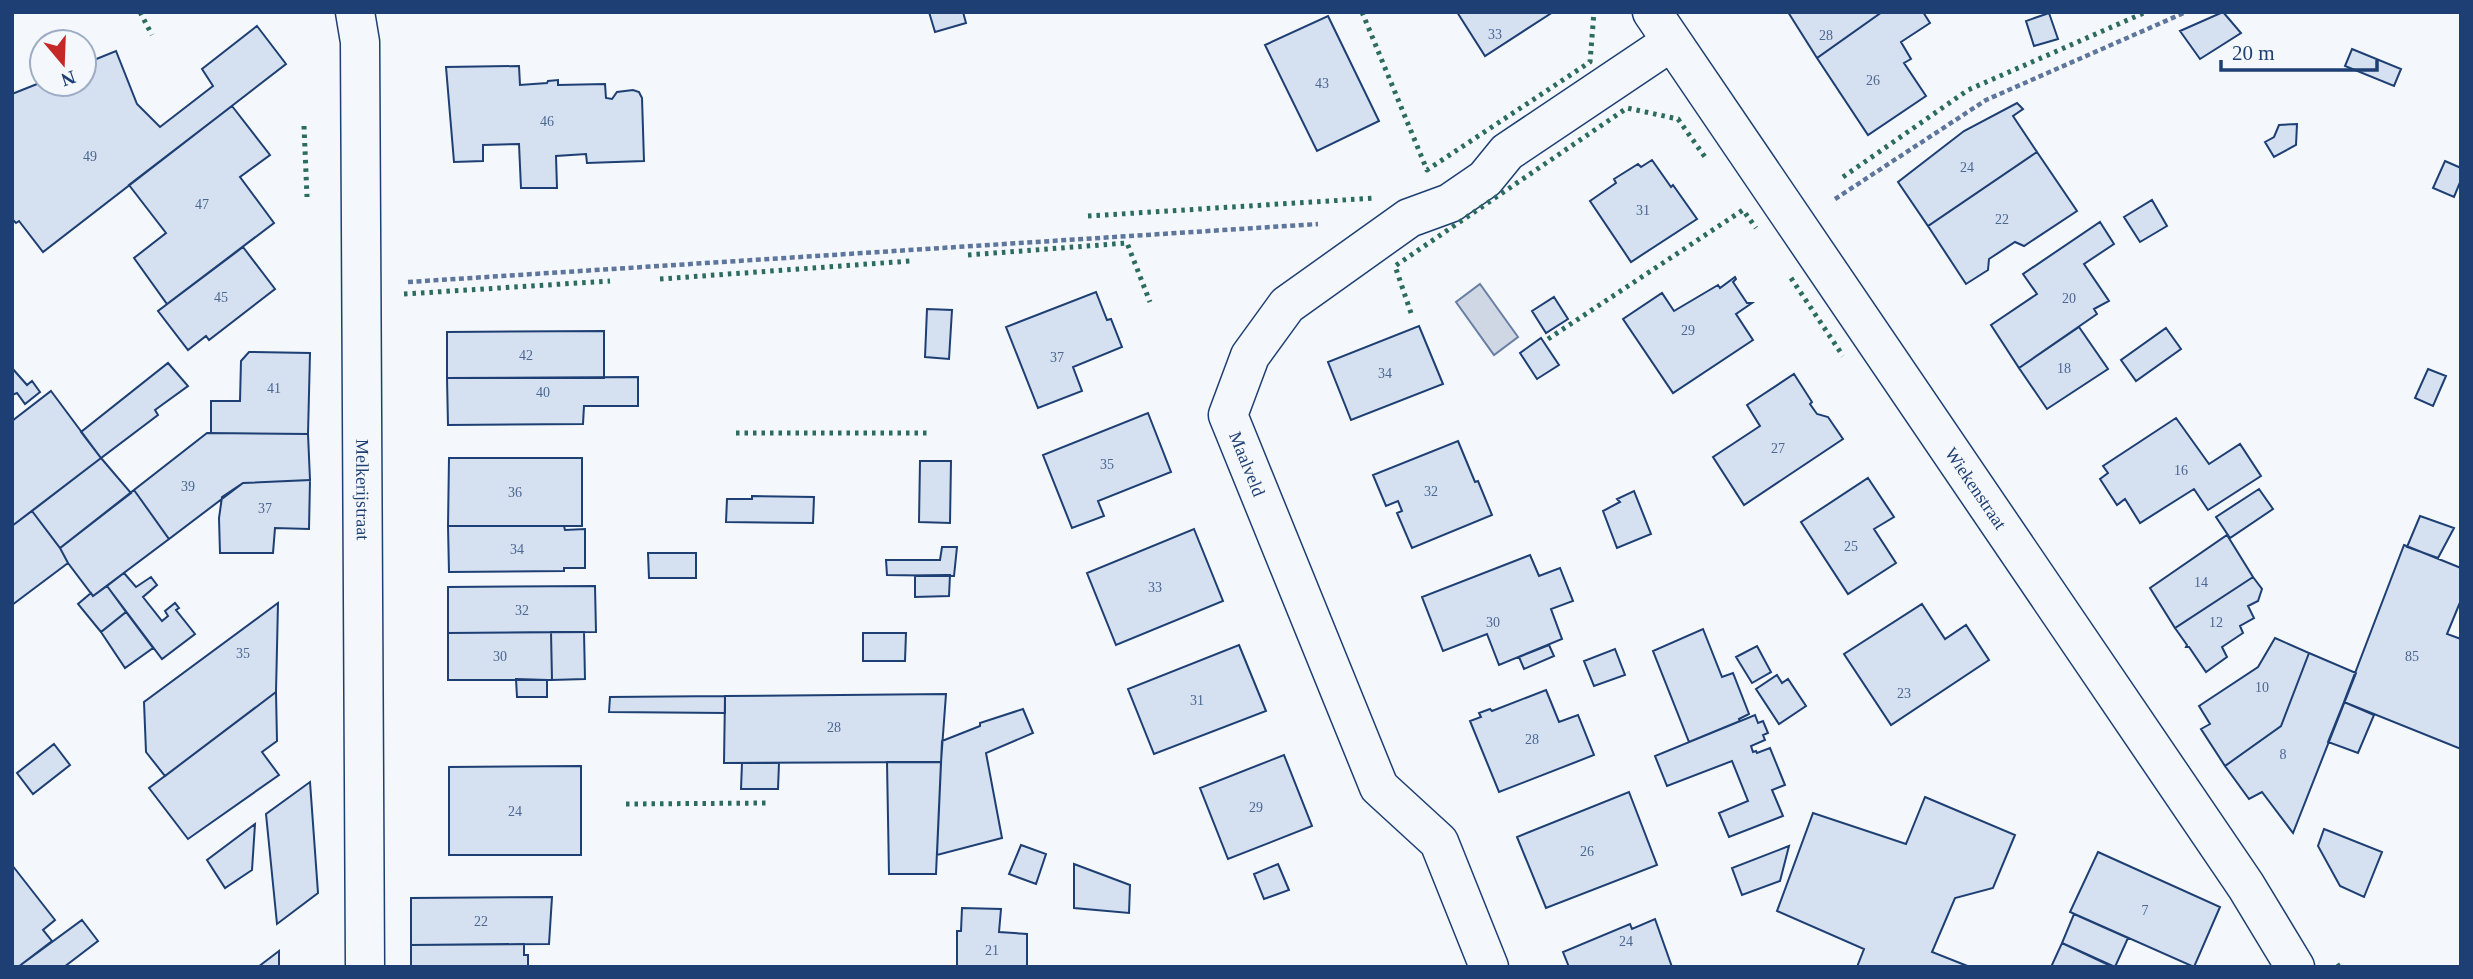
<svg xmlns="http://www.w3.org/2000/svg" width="2473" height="979" font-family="Georgia,serif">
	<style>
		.water { fill: #cfd7e4; stroke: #687fa3; stroke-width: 2 }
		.building { fill: #d5e0f0; stroke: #1d3f73; stroke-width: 2 }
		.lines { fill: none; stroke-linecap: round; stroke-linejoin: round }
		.minor-casing { stroke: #1d3f73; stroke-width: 41 }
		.path { stroke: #5e769c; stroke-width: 4.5; stroke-dasharray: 5 3.5; stroke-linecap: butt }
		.minor { stroke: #f4f7fb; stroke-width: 38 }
		.hedge { stroke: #2c6c60; stroke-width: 5; stroke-dasharray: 3.5 5; stroke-linecap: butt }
		.labels { text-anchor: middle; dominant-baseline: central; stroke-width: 5; stroke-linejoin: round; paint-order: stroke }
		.number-label { font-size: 14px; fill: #4b6792 }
		.street-label { font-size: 18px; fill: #1d3f73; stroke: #f4f7fb }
	</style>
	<rect width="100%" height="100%" fill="#f4f7fb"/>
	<path class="water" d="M1480,284L1518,337L1494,355L1456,302Z"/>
	<path class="building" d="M929,12H963L966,23L935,32Z
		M1457,12H1553L1485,56Z
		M1788,12H1882L1817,58Z
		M1882,12H1923L1930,23L1901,42L1911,59L1904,63L1926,96L1868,135L1817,58Z
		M2223,12L2241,33L2200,59L2180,31Z
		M2049,13L2058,39L2034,46L2026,21Z
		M1328,16L1379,121L1317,151L1265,45Z
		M257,26L286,64L43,252L19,221L16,223L12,219V94L42,82V84H84V64L116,51L137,104L160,127L213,86L202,69Z
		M2352,49L2401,69L2394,86L2345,66Z
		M519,66L520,85L547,83L548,81L558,80V85L605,84L606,98L612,99L617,92L633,90L639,92L642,98L644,161L587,163L586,154L556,156L557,188H521L519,144L483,145V161L454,162L446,67Z
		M2017,103L2023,109L2013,116L2037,152L1928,226L1898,182L1964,131Z
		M232,106L270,155L240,177L274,223L167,304L134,258L166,233L129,185Z
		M2297,124L2296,145L2274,157L2265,142L2274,137L2279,125Z
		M2037,152L2077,211L2024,246L2015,242L1989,259L1988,270L1966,284L1928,226Z
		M1652,160L1671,187L1673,185L1697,219L1631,262L1590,201L1616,183L1614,179L1638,164L1641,167Z
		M2445,161L2461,168V180L2454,197L2433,188Z
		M2152,200L2167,226L2140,242L2124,217Z
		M2100,222L2114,244L2084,264L2109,301L2094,309L2097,314L2019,368L1991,325L2037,294L2023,274Z
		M243,247L275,289L209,340L206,336L188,350L158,311Z
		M1735,277L1736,279L1733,282L1747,303H1752L1736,314L1753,340L1673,393L1623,319L1662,293L1674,311L1718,285L1720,288Z
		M1096,292L1107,320L1111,319L1122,347L1073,367L1082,391L1038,408L1006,327Z
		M1554,297L1568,319L1546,333L1532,311Z
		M927,309L952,310L949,359L925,357Z
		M1419,326L1443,384L1351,420L1328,362Z
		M2079,327L2108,369L2047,409L2019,368Z
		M2166,328L2181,349L2136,381L2121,360Z
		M604,331V378H447V332Z
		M1541,338L1559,365L1537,379L1520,353Z
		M249,352L310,353L308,434L211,433V401H240L241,361Z
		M168,363L188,386L155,410L158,415L101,458L81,432Z
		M12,368L27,385L32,381L40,392L25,404L17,393L12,395Z
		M2428,369L2446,376L2433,406L2415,398Z
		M1794,374L1812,402L1810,404L1817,414L1828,417L1843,439L1744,505L1713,457L1760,426L1747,405Z
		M638,377V406H584L583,424L448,425L447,378Z
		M51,391L101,458L12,526V421Z
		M1148,413L1171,472L1098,501L1104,516L1072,528L1043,455Z
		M2176,418L2209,464L2240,444L2261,476L2208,510L2194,489L2140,523L2125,499L2117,505L2100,479L2108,473L2103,466Z
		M207,433L308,434L310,480L243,483L169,539L134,490Z
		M1458,441L1475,482L1478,481L1492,515L1412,548L1397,513L1402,511L1398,501L1386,506L1373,475Z
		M101,458L131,493L60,548L32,511Z
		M449,458H582V526H448Z
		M920,461H951L950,523L919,522Z
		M1868,478L1894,517L1874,529L1896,563L1848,594L1801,522Z
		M310,480L309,529L275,528L273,553H220L219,518L222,497L243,483Z
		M2259,489L2273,509L2230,538L2216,517Z
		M134,490L169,539L93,596L68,563L60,548Z
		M1634,491L1651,534L1617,548L1603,511L1620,502L1617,499Z
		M752,496L814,497L813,523L726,522L727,499H752Z
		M32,511L60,548L68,563L12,605V526Z
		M2420,516L2454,528L2438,558L2407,547Z
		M448,526H564L565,530L585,529V568H564V571L449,572Z
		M1194,529L1223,601L1116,645L1087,573Z
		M2227,535L2253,577L2175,628L2150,588Z
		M2404,545L2461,568V600L2447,634L2461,639V749L2344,702Z
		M942,547H957L954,576L887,575L886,560H940Z
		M648,553H696V578H649Z
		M1530,555L1539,576L1560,568L1573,601L1551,609L1562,639L1499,665L1487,634L1443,651L1422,597Z
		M124,573L136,587L151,577L157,585L143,597L162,621L168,616L165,611L175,603L179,608L176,610L195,634L162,659L107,586Z
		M950,575L949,596L915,597V576Z
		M2253,577L2262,589L2258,601L2248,606L2254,618L2240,626L2243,633L2222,647L2227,657L2206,672L2189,647H2186L2187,645L2175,628Z
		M107,586L126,612L101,632L78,604L91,593L93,596Z
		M595,586L596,632L448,633V587Z
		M278,603L276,692L165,776L146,752L144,702Z
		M1922,604L1945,639L1966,625L1989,660L1891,725L1844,654Z
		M126,612L153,648L125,668L101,632Z
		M1703,629L1722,677L1733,673L1749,714L1739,719L1740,721L1689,742L1653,651Z
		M551,632L552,680H448V633Z
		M551,632H584L585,679L552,680Z
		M863,633H906L905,661H863Z
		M2275,638L2309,653L2281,726L2225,766L2201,729L2210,724L2199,706L2258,667Z
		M1239,645L1266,711L1154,754L1128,689Z
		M1549,645L1554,656L1524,669L1519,657Z
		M1757,646L1771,672L1752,683L1736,657Z
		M1615,649L1625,675L1594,686L1584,661Z
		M2309,653L2356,673L2293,833L2262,792L2249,799L2225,766L2281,726Z
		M1777,675L1782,683L1788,679L1806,706L1779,724L1756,689Z
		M516,679L547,680V697H517Z
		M1546,690L1559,722L1578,715L1594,755L1499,792L1470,721L1481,717L1479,713L1490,709L1492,711Z
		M276,692L277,741L262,752L279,775L188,839L149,788Z
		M946,694L941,762L724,763L725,696Z
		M725,696V713L609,712L610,697Z
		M2344,702L2374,715L2358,753L2328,742Z
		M1023,709L1033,733L986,753L1002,838L937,855L942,741L980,726V723Z
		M1755,715L1758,723L1763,721L1768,733L1763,735L1765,740L1751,746L1753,752L1756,751L1757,753L1770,748L1785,785L1772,790L1783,816L1729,837L1719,813L1748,801L1732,761L1667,786L1655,756Z
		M54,744L70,765L33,794L17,773Z
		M1284,755L1312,826L1228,859L1200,788Z
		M887,762H941L936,874H889Z
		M742,763H779L778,789H741Z
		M581,766V855H449V767Z
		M310,782L318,893L277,924L266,814Z
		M1629,792L1657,865L1546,908L1517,837Z
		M1925,797L2015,835L1993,888L1955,898L1932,952L1970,967H1857L1864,949L1777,911L1813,813L1906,844Z
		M255,824L252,870L225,888L207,860Z
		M2324,829L2382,852L2364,897L2340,886L2318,846Z
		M1021,845L1046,854L1036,884L1009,874Z
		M1789,846L1780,881L1742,895L1732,868Z
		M2098,852L2220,907L2194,967L2070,912Z
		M1074,864L1130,885L1129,913L1074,908Z
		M1278,864L1289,890L1264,899L1254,874Z
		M12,865L55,920L43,930L52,941L18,967H12Z
		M552,897L549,944L411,945V898Z
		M962,908L1001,909L999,932L1027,934V967H957V931H961Z
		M2074,914L2128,938L2115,967L2062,943Z
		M1655,919L1672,967H1569L1563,952L1630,924L1632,929Z
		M82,920L98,941L64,967H18Z
		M2062,943L2113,967H2051Z
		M524,944V955H528V967H411V945Z
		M279,951V967H258Z"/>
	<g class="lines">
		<g class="minor-casing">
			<g id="minor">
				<path id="s1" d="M355,12L360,42L365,967"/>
				<path id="s2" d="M1652,12L2246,886L2295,967"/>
				<path d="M1489,967L1439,842L1379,787L1228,415L1250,356L1287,305L1409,218L1450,203L1485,179L1507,152L1671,42"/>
			</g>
		</g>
		<path class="path" d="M1835,199L1986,100L2186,12
			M408,282L1318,224"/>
		<use href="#minor" class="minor"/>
		<path class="hedge" d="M140,12L152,35
			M1362,12L1427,170L1590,62L1594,12
			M304,126L307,197
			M1843,177L1968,90L2146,12
			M1088,216L1376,198
			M968,255L1127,243L1150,302
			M1791,278L1843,356
			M660,279L910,261
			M404,294L610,281
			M1411,313L1395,266L1627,108L1678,119L1705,157
			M1548,339L1743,210L1756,228
			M736,433H927
			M626,804L769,803
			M2337,964L2339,967"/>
	</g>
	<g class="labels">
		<g class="number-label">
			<text x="1495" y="34">33</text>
			<text x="1826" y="35">28</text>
			<text x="1873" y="80">26</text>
			<text x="1322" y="83">43</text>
			<text x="547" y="121">46</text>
			<text x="90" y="156">49</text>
			<text x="1967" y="167">24</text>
			<text x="202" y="204">47</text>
			<text x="1643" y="210">31</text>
			<text x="2002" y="219">22</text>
			<text x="221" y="297">45</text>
			<text x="2069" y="298">20</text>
			<text x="1688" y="330">29</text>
			<text x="526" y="355">42</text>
			<text x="1057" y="357">37</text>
			<text x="2064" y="368">18</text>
			<text x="1385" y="373">34</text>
			<text x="274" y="388">41</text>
			<text x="543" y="392">40</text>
			<text x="1778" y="448">27</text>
			<text x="1107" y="464">35</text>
			<text x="2181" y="470">16</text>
			<text x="188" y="486">39</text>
			<text x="1431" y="491">32</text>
			<text x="515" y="492">36</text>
			<text x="265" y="508">37</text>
			<text x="1851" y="546">25</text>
			<text x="517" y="549">34</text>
			<text x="2201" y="582">14</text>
			<text x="1155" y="587">33</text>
			<text x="522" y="610">32</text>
			<text x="1493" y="622">30</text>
			<text x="2216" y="622">12</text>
			<text x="243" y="653">35</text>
			<text x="500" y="656">30</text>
			<text x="2412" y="656">85</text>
			<text x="2262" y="687">10</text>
			<text x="1904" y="693">23</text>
			<text x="1197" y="700">31</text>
			<text x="834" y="727">28</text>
			<text x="1532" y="739">28</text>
			<text x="2283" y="754">8</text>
			<text x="1256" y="807">29</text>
			<text x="515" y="811">24</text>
			<text x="1587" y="851">26</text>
			<text x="2145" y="910">7</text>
			<text x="481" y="921">22</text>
			<text x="1626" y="941">24</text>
			<text x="992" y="950">21</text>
		</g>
		<g class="street-label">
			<text transform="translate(1247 464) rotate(68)">Maalveld</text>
			<text stroke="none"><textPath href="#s2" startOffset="576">Wiekenstraat</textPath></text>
			<text stroke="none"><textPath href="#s1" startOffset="478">Melkerijstraat</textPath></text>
		</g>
	</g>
	<rect width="2473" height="979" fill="none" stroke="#1d3f73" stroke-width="28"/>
	<g transform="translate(63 63) rotate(161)"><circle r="33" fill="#f4f7fb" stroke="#9eadc5" stroke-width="2"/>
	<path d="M0-5L12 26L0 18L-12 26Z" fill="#c62828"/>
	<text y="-10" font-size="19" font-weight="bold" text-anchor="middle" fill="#1d3f73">N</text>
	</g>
	<path d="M2221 60v10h156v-10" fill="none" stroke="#1d3f73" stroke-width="3.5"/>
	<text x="2232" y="60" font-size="21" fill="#1d3f73" stroke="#f4f7fb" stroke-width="5" paint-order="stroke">20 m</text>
</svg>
